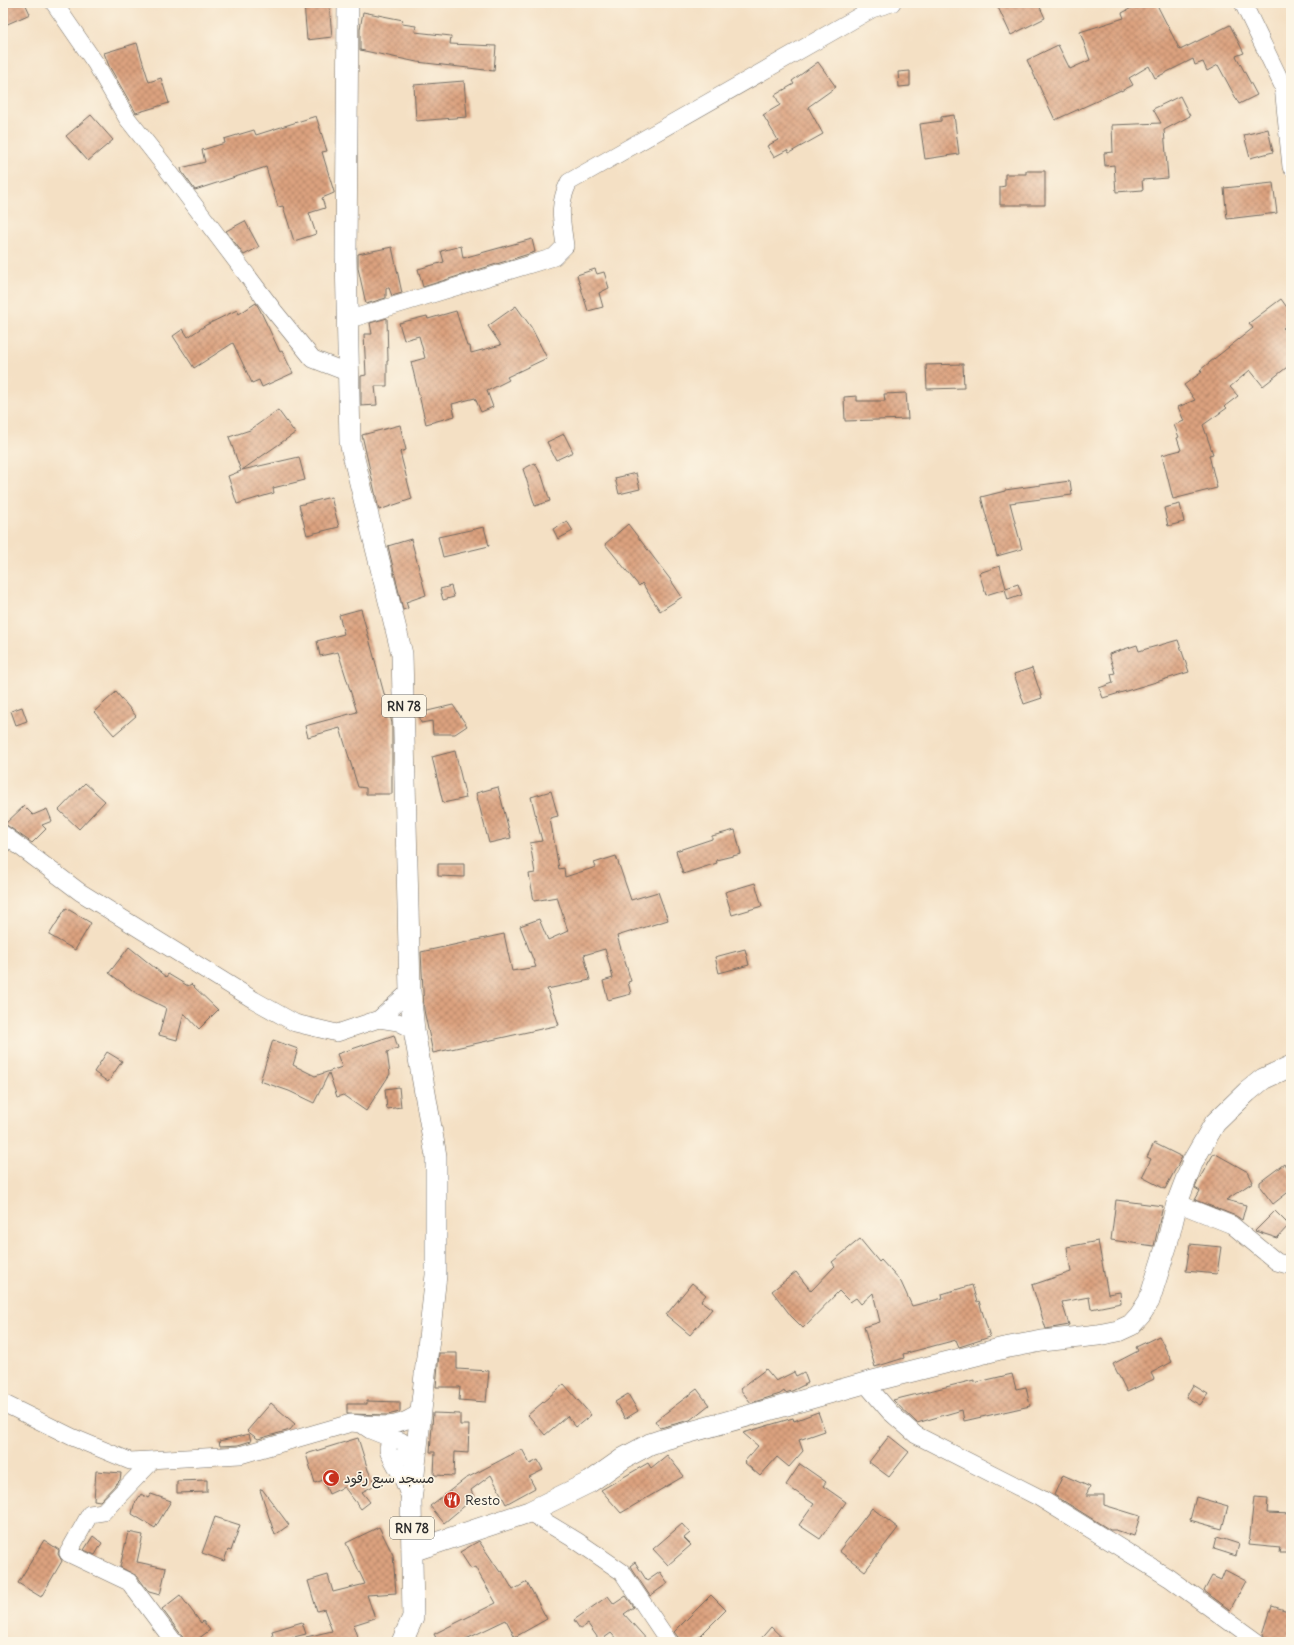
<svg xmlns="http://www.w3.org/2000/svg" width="1294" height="1645" font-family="Delius,'Playpen Sans Arabic',sans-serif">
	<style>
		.building { fill: url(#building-cross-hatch) }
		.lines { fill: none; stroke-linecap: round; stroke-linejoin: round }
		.minor-casing { stroke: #716a61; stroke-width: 18 }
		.major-casing { stroke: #716a61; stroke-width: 22 }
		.minor { stroke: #fff; stroke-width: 17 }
		.major { stroke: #fff; stroke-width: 21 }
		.labels { text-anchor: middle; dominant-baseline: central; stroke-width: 3.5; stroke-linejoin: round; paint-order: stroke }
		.shield { fill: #fcf5e5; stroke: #6a6863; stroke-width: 1 }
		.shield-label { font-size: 13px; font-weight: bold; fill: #2b2b2b }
		.poi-label { font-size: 14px; fill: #2b2b2b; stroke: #fcf5e5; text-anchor: start }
	</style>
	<defs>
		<pattern id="building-cross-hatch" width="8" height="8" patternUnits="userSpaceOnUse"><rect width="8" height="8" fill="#dca27f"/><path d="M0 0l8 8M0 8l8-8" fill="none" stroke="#b38468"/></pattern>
	</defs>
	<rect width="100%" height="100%" fill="#fcf5e5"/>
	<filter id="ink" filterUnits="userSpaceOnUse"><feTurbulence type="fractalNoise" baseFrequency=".025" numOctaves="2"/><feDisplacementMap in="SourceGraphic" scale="8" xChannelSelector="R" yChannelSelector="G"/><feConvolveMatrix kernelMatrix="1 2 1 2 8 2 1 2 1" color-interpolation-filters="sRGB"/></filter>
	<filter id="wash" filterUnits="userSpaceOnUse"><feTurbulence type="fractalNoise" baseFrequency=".012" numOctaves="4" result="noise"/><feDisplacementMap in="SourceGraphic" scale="16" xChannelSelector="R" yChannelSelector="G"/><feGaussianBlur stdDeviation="0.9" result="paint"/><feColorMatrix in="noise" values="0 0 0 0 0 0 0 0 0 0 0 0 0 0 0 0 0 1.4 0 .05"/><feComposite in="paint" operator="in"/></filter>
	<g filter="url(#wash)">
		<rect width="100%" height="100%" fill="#f4e0c4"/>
		<g id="blocks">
			<path class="building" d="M3,3H25L30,14L3,26Z
				M304,3H329L332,37L307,40Z
				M996,3H1038L1045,18L1011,35Z
				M1141,3H1156L1180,50L1230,25L1244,53L1236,56L1257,95L1239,104L1218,65L1207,71L1203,62L1195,65L1193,59L1155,78L1149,66L1129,78L1133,85L1121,91V90L1055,120L1027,60L1058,45L1070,69L1090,60L1080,32L1124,18L1122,13Z
				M363,12L403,20L402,24L416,26L415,32L451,36L450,44L496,46L494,71L417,62L360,50V29Z
				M137,43L149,82L161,78L169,103L136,113L109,66L104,53Z
				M818,62L836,87L808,107L823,134L789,153L787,150L774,157L767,146L778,140L763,115L780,105L775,95L794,84L792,81Z
				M910,71V86L899,87L898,72Z
				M464,81L467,117L416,121L414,85Z
				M1180,96L1190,116L1164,130L1168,178L1142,180L1143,190L1116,192L1114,165L1105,166L1104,153L1113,152L1112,125L1161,123L1153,109Z
				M91,115L113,140L88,161L66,136Z
				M954,115L959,154L925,159L920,124L941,121V117Z
				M316,116L327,151L322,152L334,192V193L322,198L325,208L309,213L316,234L294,241L283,206L278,207L266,167L195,190L182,172L181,168L205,162L202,150L225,143L224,139L254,130L256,135Z
				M1268,129L1273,152L1250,158L1244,135Z
				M1026,171H1045V205H1000V187L1005,186V174H1026Z
				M1273,183L1277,213L1227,219L1224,188Z
				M245,221L259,247L244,255L226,231Z
				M532,239L535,252L423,287L418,269L444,262L441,251L461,246L463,258Z
				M392,247L402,293L392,296L389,288H386V298L366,304L358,268V254Z
				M595,269L597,274L604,272L609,288L599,293L603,307L588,311L577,275Z
				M1281,299L1291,313V322L1283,328L1291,335V364L1263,386L1250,370L1230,387L1238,396L1225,406L1227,408L1203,425L1213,454L1209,455L1217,488L1173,499L1162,455L1181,450L1177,438L1179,437L1174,425L1184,421L1178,407L1195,400L1184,385L1202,372L1200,370L1253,328L1249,323Z
				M256,303L260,310L280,352L282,351L293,373L262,387L259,380L252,383L233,343L194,368L173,336L183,329L188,337L206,325L237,310L239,314Z
				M516,306L531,327L547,358L507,377L509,380L487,391L493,407L481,412L475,398L452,404L455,416L426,424L411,362L425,358L419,336L404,340L399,323L427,316L428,319L456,311L467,346H470L471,353L501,345L488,326Z
				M387,318L388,361H387V386H375L377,405L361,406V376L366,375L364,334H372L370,323Z
				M963,364L964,388L927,389L926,365Z
				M906,393L908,419L845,421L844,397L857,396V401H885L884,394Z
				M278,410L295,433L242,470L299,457L305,480L273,488L274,493L237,504L228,476L241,471L229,437L250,430Z
				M400,425L406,450L400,452L412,499L379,510L362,435Z
				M564,434L573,452L556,460L547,442Z
				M535,463L542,476L550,501L535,506L523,469Z
				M636,473L640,489L619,494L615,478Z
				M1070,481L1072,495L1010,503L1022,549L997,556L981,497L1005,491V490Z
				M331,497L339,527L307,535L299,505Z
				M1180,504L1184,522L1168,526L1164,508Z
				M567,521L573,531L558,539L553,529Z
				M628,524L670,579L682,597L660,611L642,583L639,586L605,544Z
				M484,527L489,546L443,557L438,537Z
				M411,539L426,595L406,602L408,608L403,610L388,546Z
				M1000,566L1006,588L1018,584L1022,595L1008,600L1005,589L986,595L979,573Z
				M451,586L454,597L443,600L440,589Z
				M361,609L392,723V794H366V788L358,787L340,728L308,737L305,726L357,712L338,652L320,656L317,641L344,634L339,615Z
				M1178,640L1189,672L1103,698L1099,688L1113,683L1111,674L1115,673L1109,654L1137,645L1139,651Z
				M1032,668L1042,698L1024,704L1014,674Z
				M116,692L136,716L114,735L94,712Z
				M453,705L467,726L455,734H433L432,721L421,723L419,713Z
				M22,707L27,721L16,725L11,711Z
				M455,751L466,798L443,803L432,757Z
				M85,783L105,801L79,829L59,810Z
				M498,787L511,838L489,843L476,793Z
				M551,791L558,816L550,818L559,869L564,868L565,877L596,867L594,863L616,856L631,900L658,892L668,920L617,936L631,981L628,982L631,994L608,1000L603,981L613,978L605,949L584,955L590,980L547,989L559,1025L433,1053L424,1010L421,952L504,934L512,971L536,967L520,926L539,919L548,940L568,931L557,897L534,901L529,874L535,873L530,843L542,841L531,797Z
				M24,806L33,815L47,809L52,821L42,825L46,829L32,843L5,824Z
				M735,830L741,854L716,860L717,863L683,874L676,851L712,839V836Z
				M438,864H464V877L438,876Z
				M755,883L762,906L732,915L725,892Z
				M66,908L91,923L75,950L49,935Z
				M129,947L166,977L168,974L188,986L191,984L218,1010L199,1029L184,1013L177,1040L159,1035L166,1008L136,993L109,973Z
				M745,949L749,965L719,973L715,957Z
				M394,1035L398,1048L387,1052L390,1074L366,1111L343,1095L337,1097L329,1073L314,1103L289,1091L260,1081L273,1040L298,1049L293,1065L315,1076L342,1067L337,1054Z
				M107,1052L122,1061L108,1082L94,1072Z
				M399,1087L401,1107L387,1109L385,1089Z
				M1154,1143L1182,1157L1165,1189L1142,1177L1151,1159L1147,1157Z
				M1214,1153L1248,1172L1253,1182L1226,1200L1246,1205L1242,1220L1236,1216L1195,1200L1200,1191L1195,1188L1198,1181Z
				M1284,1164L1291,1174V1190L1273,1204L1260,1187V1182Z
				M1116,1200L1163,1206L1154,1246L1111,1240Z
				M1275,1211L1289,1225L1277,1238L1255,1231Z
				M860,1239L879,1262L881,1260L901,1282L912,1306L943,1298L942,1294L972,1285L977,1302L979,1301L990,1337L959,1347L956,1340L903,1354L904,1358L875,1367L864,1327L880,1322L873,1293L861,1304L856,1298L850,1302L839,1291L803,1328L791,1316L772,1291L796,1272L811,1291L835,1266L832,1262Z
				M1098,1241L1108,1294L1120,1292L1121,1303L1091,1309L1089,1297L1062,1302L1069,1325L1046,1329L1032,1285L1071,1272L1067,1247Z
				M1190,1244L1221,1247L1217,1274L1186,1271Z
				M692,1283L706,1295L701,1301L712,1309L690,1335L666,1315Z
				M1159,1336L1172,1362L1151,1373L1154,1379L1127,1392L1113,1364L1138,1351L1136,1347Z
				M439,1353H457V1369L489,1371L486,1402L459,1400L460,1387H436Z
				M766,1369L776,1381L794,1372L796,1376L804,1372L808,1383L792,1391L785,1393L784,1391L780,1394L751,1403L740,1389Z
				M1012,1374L1016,1389L1026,1387L1030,1406L964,1421L962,1410L917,1423L893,1400L974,1380V1383Z
				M564,1384L591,1415L576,1427L567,1416L545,1435L528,1415Z
				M1193,1385L1208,1394L1200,1405L1186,1397Z
				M697,1389L709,1405L690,1420L660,1428L655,1421Z
				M628,1394L638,1411L625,1419L615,1402Z
				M367,1401L400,1402V1412L387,1415L347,1414V1404H367Z
				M271,1403L295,1424L290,1430L258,1439L247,1431Z
				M818,1412L825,1431L799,1440L803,1451L789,1467L777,1457L760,1476L744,1462L758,1446L743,1433L793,1418L794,1421Z
				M433,1413L460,1414V1425H469L468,1453L455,1452L454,1476L434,1475L435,1452H430Z
				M249,1434L251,1441L238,1445L220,1446L219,1441Z
				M889,1436L909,1452L889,1477L869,1462Z
				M358,1438L368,1470L375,1485L362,1492L370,1502L361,1509L344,1487L329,1494L323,1480L315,1483L306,1454Z
				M522,1449L530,1464L538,1460L543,1470L529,1477L535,1488L506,1504L491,1475L471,1490L474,1498L444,1523L430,1506L465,1479Z
				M667,1455L684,1476L621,1513L601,1490L648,1463L651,1468Z
				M800,1464L826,1482L823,1486L846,1502L820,1539L799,1525L814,1504L786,1485Z
				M96,1471L121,1473L120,1480L100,1501L94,1500Z
				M1063,1475L1090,1487L1086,1495H1104V1505L1140,1516L1134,1536L1116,1530H1110L1054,1495Z
				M207,1480V1492L177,1493V1481Z
				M262,1489L289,1525L275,1535L260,1490Z
				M141,1494L148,1498L151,1494L171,1501L155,1528L132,1514L134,1505Z
				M1196,1497L1228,1506L1222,1529L1190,1520Z
				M1254,1497L1268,1498L1267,1513L1291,1514V1553H1279L1280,1548L1249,1545Z
				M872,1508L898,1528L865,1571L839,1551Z
				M215,1517L240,1525L231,1551L228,1550L224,1561L202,1553Z
				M682,1524L690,1533L684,1538L691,1545L668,1565L653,1549Z
				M379,1527L393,1555L396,1593L367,1595L375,1618L353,1625L359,1642H307L306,1637L332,1631L324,1609L317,1611L308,1581L328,1575L333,1592L365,1584L346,1543Z
				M128,1532L143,1535L137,1562L166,1568L160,1595L149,1592L137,1576L120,1567Z
				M93,1536L102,1543L95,1555L84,1550Z
				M1217,1537L1239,1544L1236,1556L1214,1549Z
				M44,1540L59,1550L58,1554L62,1561L41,1597L18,1583Z
				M479,1541L500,1572L502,1571L513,1590L527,1582L547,1619L515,1637L506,1620L460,1642H438L434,1634L496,1603L475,1567L471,1569L460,1552Z
				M635,1562L647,1581L660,1572L668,1583L650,1596L630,1566Z
				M1225,1570L1246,1581L1230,1610L1204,1591L1212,1576L1221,1580Z
				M180,1595L201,1623L203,1621L210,1630L194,1642H184L182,1636L162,1609Z
				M711,1595L726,1610L694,1642H682L674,1632Z
				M608,1596L614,1604L626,1596L634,1607L624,1614L649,1642H619L611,1633L600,1641L588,1624L580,1629L574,1620Z
				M1272,1606L1291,1612V1628L1286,1642H1274L1266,1640L1263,1634Z
				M302,1622L306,1634L274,1642L272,1631Z
				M771,1627L787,1642H758Z"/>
		</g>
	</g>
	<g filter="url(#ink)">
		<use href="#blocks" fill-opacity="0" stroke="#716a61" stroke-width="1"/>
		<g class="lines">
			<g class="minor-casing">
				<path id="minor" d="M54,3L96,64L127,118L164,165L274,311L313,359L349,373
					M1243,3L1283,86L1291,167
					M872,9L892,3
					M347,320L554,257L565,246C562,221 557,206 569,182L872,9L875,3
					M3,834L80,892L254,1000L295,1023L337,1033L379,1019L410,991
					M379,1019L398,1022L414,1030
					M1177,1203L1232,1225L1277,1262L1291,1266
					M865,1383L890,1412L916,1435L1040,1498L1169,1578L1257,1642
					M3,1403L72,1437L130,1461L240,1455L351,1423L361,1424L370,1430L395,1440
					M366,1424C389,1426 401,1426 420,1412
					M388 1449a9 9 0 1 1 18 0a9 9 0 1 1-18 0Z
					M391,1457L402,1477L411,1500
					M153,1460L103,1512L90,1514L68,1553L129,1582L174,1642
					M529,1512L577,1541L622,1572L669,1642"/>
			</g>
			<g class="major-casing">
				<path id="major" d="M348,3L346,256L350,442L402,654L410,991L414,1030L436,1156V1275L411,1501L413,1617L402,1642
					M412,1551L529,1512L590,1482L624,1458L650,1444L662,1440L865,1383L1004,1348L1042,1341L1098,1335L1118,1331L1131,1325L1140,1315L1149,1301L1167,1244L1177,1203L1193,1161L1215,1123L1247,1092L1263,1079L1291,1066"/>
			</g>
			<use href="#minor" class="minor"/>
			<use href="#major" class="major"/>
		</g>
	</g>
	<defs>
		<g id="mosque-disc" transform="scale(0.9)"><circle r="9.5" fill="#c8321e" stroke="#fcf5e5"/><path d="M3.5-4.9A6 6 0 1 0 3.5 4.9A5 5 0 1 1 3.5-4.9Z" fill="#fff"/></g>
		<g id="restaurant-disc" transform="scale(0.9)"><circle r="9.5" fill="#c8321e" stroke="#fcf5e5"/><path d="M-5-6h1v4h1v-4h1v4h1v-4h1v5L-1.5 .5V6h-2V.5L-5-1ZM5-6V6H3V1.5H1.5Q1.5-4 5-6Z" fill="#fff"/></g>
	</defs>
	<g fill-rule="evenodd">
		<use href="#mosque-disc" x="331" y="1478"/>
		<use href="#restaurant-disc" x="452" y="1500"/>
	</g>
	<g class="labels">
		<g class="shield">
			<rect x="382" y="695" width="44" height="22" rx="3"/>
			<rect x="390" y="1517" width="44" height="22" rx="3"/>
		</g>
		<g class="shield-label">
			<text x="404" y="706">RN 78</text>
			<text x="412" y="1528">RN 78</text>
		</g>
		<g class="poi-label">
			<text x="344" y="1478">مسجد سبع رقود</text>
			<text x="465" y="1500">Resto</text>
		</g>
	</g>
	<rect width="1294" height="1645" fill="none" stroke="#fcf5e5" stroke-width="16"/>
</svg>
